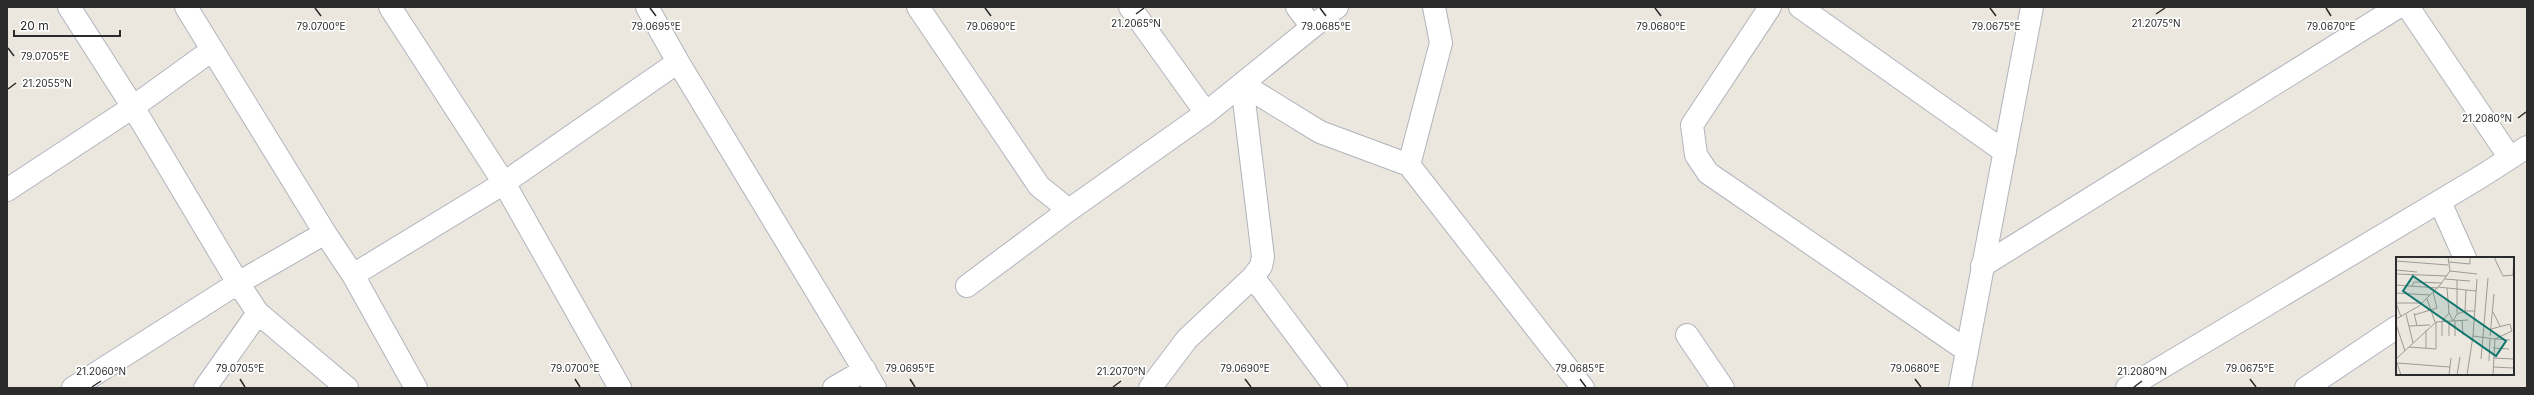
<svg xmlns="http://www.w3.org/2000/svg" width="2534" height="395" font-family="Inter,sans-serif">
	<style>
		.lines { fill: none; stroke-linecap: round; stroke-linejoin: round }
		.street-casing { stroke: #b1b4bd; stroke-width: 24 }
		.street { stroke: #fff; stroke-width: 22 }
		.ticks { fill: none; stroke: #2b2b2b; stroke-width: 1.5 }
		.inset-road { fill: none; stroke: #9e9b96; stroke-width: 1 }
		.view { fill: #0f766e; fill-opacity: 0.15; stroke: #0f766e; stroke-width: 2 }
		.inset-edge { fill: none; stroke: #2b2b2b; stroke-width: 2 }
		.ticks-label { font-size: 10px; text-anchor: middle; fill: #2b2b2b; stroke: #fff; stroke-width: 3.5; stroke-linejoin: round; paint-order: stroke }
	</style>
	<rect width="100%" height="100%" fill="#ebe6de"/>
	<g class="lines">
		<g class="street-casing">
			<path id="street" d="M69,7L133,107L238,283L325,233L353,275L504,183L678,62L875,388
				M186,7L325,233
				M390,7L504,183L620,388
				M647,7L678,62
				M918,7L1039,186L1069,210
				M1130,7L1206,113
				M1297,7L1312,27
				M1770,7L1692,125L1696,155L1708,173L1966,350
				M1800,7L2005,152
				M2408,7L2510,158
				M1242,84L1320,132L1409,165L1583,388
				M1409,165L1441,43L1434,7
				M7,190L133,107L212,50
				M2440,202L2465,258
				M1982,266L2398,7
				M353,275L416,388
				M1253,277L1336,388
				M967,286L1069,210L1206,113L1337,7
				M258,313L347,388
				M1687,335L1723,388
				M73,388L238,283L258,313L205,388
				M834,388L865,370
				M1150,388L1187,339L1253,277L1261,266L1263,257L1242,84
				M1960,388L2032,7
				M2127,388L2482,176L2527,147
				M2306,388L2397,327"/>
		</g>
		<use href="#street" class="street"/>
	</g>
	<path class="ticks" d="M315,8L321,16M650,8L656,16M985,8L991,16M1320,8L1326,16M1655,8L1661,16M1990,8L1996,16M2326,8L2331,16M1136,14L1144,8M2156,14L2165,8M8,48L14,56M8,89L16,83M2518,118L2526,112M240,379L245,387M575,379L580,387M910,379L915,387M1245,379L1251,387M1580,379L1586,387M1915,379L1921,387M2250,379L2256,387M92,387L101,381M1113,387L1121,381M2134,387L2142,381"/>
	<g transform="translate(2396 257)">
		<rect width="118" height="118" fill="#ebe6de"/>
		<path class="inset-road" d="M98,0L107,19L118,18M0,4L52,8M53,5L74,7V0M0,13L21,15M54,14L81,17M0,17L51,19M117,18L118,0M49,22L74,24M81,22L77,79L99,82L97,118M61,23V56M0,28L42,31M16,29L18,25L46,26M42,30L80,34M51,31L53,56L57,64M70,33L69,54H79M0,36L34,38M31,42L39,65M0,46H26M0,46L5,60M97,55L104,69M18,56L21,69M10,57L17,86M18,58L41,51L37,35M0,62L23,49L44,28L54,14L52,0M66,63L67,78M53,64V79M57,64L61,57L69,54M59,64V79M0,67L9,94M13,69L34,68M95,72L114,67L116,74L99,82M30,73V91M46,79V64L53,56M94,79L98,37M99,82L114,83M13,90L40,92V65L72,63M97,91L113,92M97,101L118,102M0,102L40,65M85,102L92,21M93,104L94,82M1,106L54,110M1,106L5,118M97,110L118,111M53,118L55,101M61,118L64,100M71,118L77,79"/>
		<path class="view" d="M17,19L110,84L100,99L7,34Z"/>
		<rect width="118" height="118" class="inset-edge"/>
	</g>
	<g class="ticks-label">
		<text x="1136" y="27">21.2065°N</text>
		<text x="2156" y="27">21.2075°N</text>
		<text x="656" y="30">79.0695°E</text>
		<text x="1326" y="30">79.0685°E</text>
		<text x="1661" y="30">79.0680°E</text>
		<text x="2331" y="30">79.0670°E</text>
		<text x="321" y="30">79.0700°E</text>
		<text x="991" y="30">79.0690°E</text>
		<text x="1996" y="30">79.0675°E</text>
		<text x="45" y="60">79.0705°E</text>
		<text x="47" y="87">21.2055°N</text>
		<text x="2487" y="122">21.2080°N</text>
		<text x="240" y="372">79.0705°E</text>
		<text x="575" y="372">79.0700°E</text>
		<text x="910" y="372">79.0695°E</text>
		<text x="1245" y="372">79.0690°E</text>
		<text x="1580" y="372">79.0685°E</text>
		<text x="1915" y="372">79.0680°E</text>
		<text x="2250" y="372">79.0675°E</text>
		<text x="101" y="375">21.2060°N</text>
		<text x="1121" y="375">21.2070°N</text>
		<text x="2142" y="375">21.2080°N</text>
	</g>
	<rect width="2534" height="395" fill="none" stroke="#2b2b2b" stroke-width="16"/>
	<path d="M14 30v6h106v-6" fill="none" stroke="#2b2b2b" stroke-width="2"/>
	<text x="20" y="30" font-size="12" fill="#2b2b2b" stroke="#ffffff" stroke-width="3" paint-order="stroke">20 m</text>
</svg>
